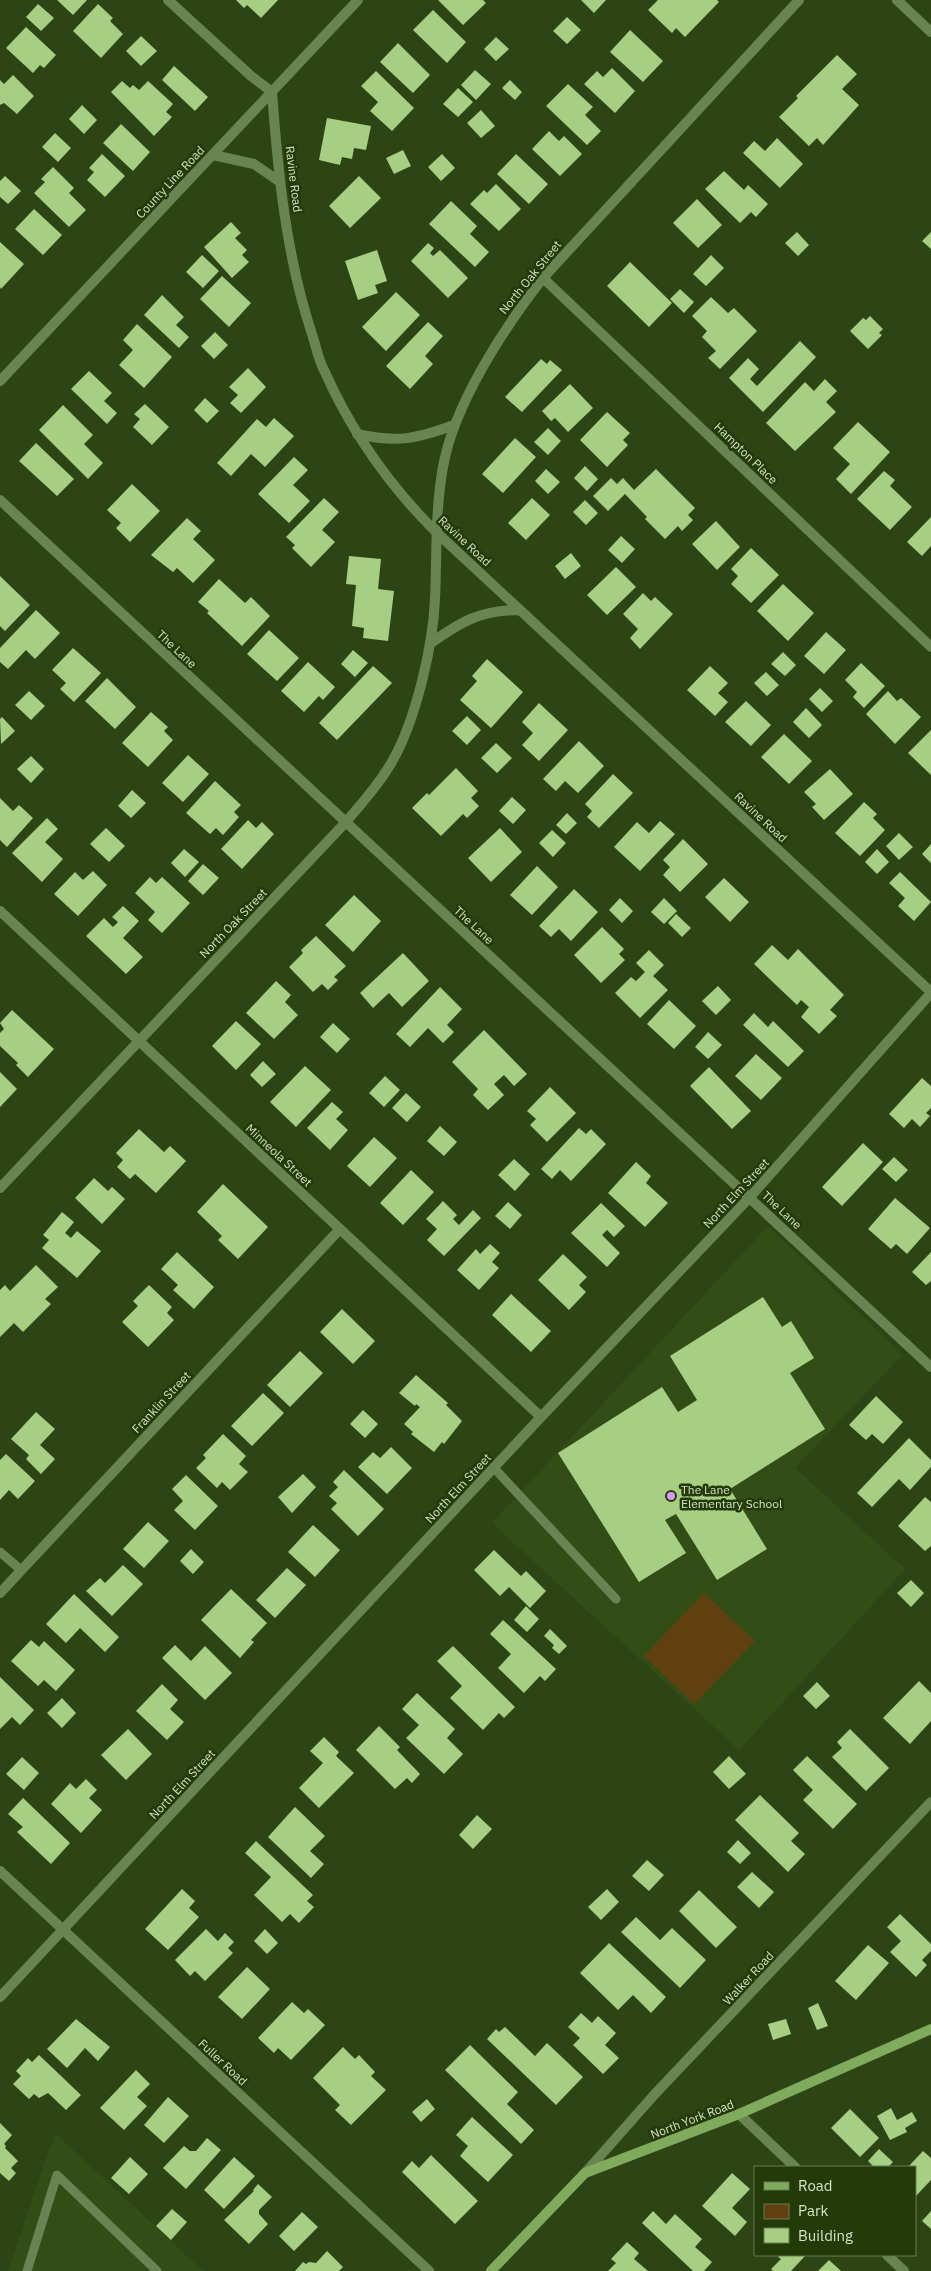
<svg xmlns="http://www.w3.org/2000/svg" width="931" height="2271" font-family="'IBM Plex Sans',sans-serif">
	<style>
		.built { fill: #324e16 }
		.green { fill: #61400f }
		.building { fill: #a6cf83 }
		.lines { fill: none; stroke-linecap: round; stroke-linejoin: round }
		.service { stroke: #698453; stroke-width: 9 }
		.minor { stroke: #698453; stroke-width: 10 }
		.secondary { stroke: #81ab5c; stroke-width: 10 }
		.poi-dot { fill: #d69bfa; stroke: #233a09; stroke-width: 2 }
		.labels { text-anchor: middle; dominant-baseline: central; stroke-width: 5; stroke-linejoin: round; paint-order: stroke }
		.street-label { font-size: 12px; fill: #d3e2c7; stroke: #233a09 }
		.poi-label { font-size: 12px; fill: #d3e2c7; stroke: #233a09; text-anchor: start }
	</style>
	<rect width="100%" height="100%" fill="#2d4515"/>
	<path class="built" d="M768,1226L902,1355L795,1468L905,1569L739,1750L492,1523Z
		M55,2133L203,2271H8Z"/>
	<path class="green" d="M704,1593L755,1641L694,1704L644,1656Z"/>
	<path class="building" d="M57,0H87L73,15Z
		M236,0H278L261,18L247,5L244,8Z
		M438,0H483L486,3L463,25Z
		M581,0H606L594,13Z
		M658,0H717L719,2L685,37L676,28L672,33L648,10Z
		M38,4L54,18L41,31L26,17Z
		M98,4L113,18L110,21L123,34L101,58L73,31Z
		M433,10L466,42L447,63L413,30Z
		M567,17L581,30L567,44L553,31Z
		M26,27L56,55L44,68L40,65L33,73L6,48Z
		M630,30L663,61L643,82L610,52Z
		M141,36L157,51L141,66L126,51Z
		M496,37L509,49L496,61L484,49Z
		M398,43L430,75L413,93L380,62Z
		M837,55L857,74L842,89L859,105L823,145L817,138L809,146L779,117L798,98L796,96Z
		M174,66L208,97L195,111L162,80Z
		M612,68L635,91L615,113L584,84L597,71L603,77Z
		M475,70L491,84L476,100L461,85Z
		M376,71L414,108L392,131L370,111L378,102L361,86Z
		M13,75L34,96L17,114L4,103L0,105V80L4,84Z
		M510,80L522,92L515,100L502,88Z
		M122,81L130,88L133,85L139,90L148,81L173,104L166,112L172,117L154,136L111,92Z
		M568,84L593,107L585,115L601,131L587,145L546,106Z
		M458,88L473,102L458,117L443,104Z
		M82,105L97,120L84,134L69,119Z
		M481,110L495,126L481,138L467,123Z
		M327,118L371,126L366,150L354,148L352,159L342,157L340,165L319,160Z
		M121,124L150,152L133,171L103,143Z
		M549,131L559,141L564,136L582,154L560,176L532,149Z
		M55,133L71,148L58,162L42,147Z
		M777,138L803,164L780,188L743,153L754,141L765,151Z
		M403,150L411,166L394,174L386,158Z
		M102,154L125,176L105,197L87,180L94,172L89,168Z
		M442,154L455,168L441,181L428,167Z
		M516,154L548,184L529,204L497,174Z
		M53,167L74,188L69,193L86,210L69,227L34,193L45,182L41,179Z
		M724,171L744,190L748,185L768,204L756,217L751,212L740,223L705,189Z
		M5,176L21,191L8,204L0,197V181Z
		M359,176L381,198L350,228L329,206Z
		M496,184L521,209L499,231L470,204L484,190L487,193Z
		M697,199L722,225L698,248L673,223Z
		M451,201L477,226L470,234L489,252L475,267L429,224Z
		M34,209L62,235L43,255L15,229Z
		M231,222L241,233L235,238L247,250L242,255L249,262L232,278L204,247Z
		M797,232L809,245L798,256L785,243Z
		M931,232V249L922,241Z
		M0,242L24,264L1,289L0,287Z
		M428,243L434,248L430,253L433,256L440,250L468,278L448,298L411,261Z
		M377,250L387,281L375,285L378,293L358,300L345,261Z
		M202,255L219,271L203,288L186,272Z
		M711,255L724,268L706,286L693,274Z
		M630,262L672,303L649,327L607,286Z
		M222,276L251,303L229,327L200,299Z
		M680,289L694,302L684,313L670,299Z
		M396,292L420,315L386,351L362,327Z
		M162,295L184,317L176,325L189,337L179,348L144,315Z
		M711,297L728,313L734,308L757,331L720,369L708,358L716,351L702,337L707,331L692,316Z
		M870,316L883,329L879,333L882,335L868,349L850,331L863,318L866,320Z
		M428,322L443,336L425,356L433,364L410,389L386,366Z
		M137,324L172,357L144,388L119,365L133,350L123,340Z
		M215,332L228,345L214,359L201,346Z
		M800,341L816,357L763,412L729,378L748,358L759,369L750,379L757,386Z
		M541,359L547,364L550,360L562,370L522,412L505,397Z
		M248,368L266,387L241,413L230,403L238,395L229,387Z
		M89,371L112,393L104,401L117,413L107,424L71,389Z
		M825,379L837,391L826,402L836,412L795,451L766,423L805,382L814,391Z
		M570,384L593,408L568,432L555,418L551,421L542,411Z
		M205,398L219,411L207,423L194,410Z
		M145,404L169,427L152,445L133,427L140,419L134,414Z
		M63,405L93,435L84,444L103,463L88,479L39,430Z
		M607,412L630,433L623,440L628,445L607,467L580,440Z
		M274,418L294,436L265,467L251,454L231,476L217,463L257,419L266,427Z
		M858,422L890,452L851,494L836,479L850,464L833,448Z
		M548,428L561,441L548,455L534,442Z
		M515,438L536,457L503,493L482,474Z
		M36,443L74,479L57,496L19,461Z
		M294,457L308,470L293,485L310,501L289,523L258,494Z
		M585,466L598,479L587,491L574,478Z
		M546,469L560,482L548,494L535,481Z
		M656,469L695,508L688,515L693,520L682,531L678,526L665,539L645,519L647,517L625,494L608,511L593,496L611,478L617,484L623,478L634,490Z
		M884,471L895,480L890,486L912,507L890,530L857,499Z
		M132,484L160,511L130,542L116,528L121,523L107,510Z
		M324,498L339,512L322,530L335,542L311,567L292,548L295,545L286,537Z
		M532,498L550,515L526,540L508,523Z
		M585,500L598,513L586,525L573,512Z
		M931,517V546L922,556L907,542Z
		M187,518L201,531L193,539L215,560L193,583L177,568L173,572L151,555Z
		M716,521L740,547L717,570L692,544Z
		M621,536L635,549L622,563L608,550Z
		M751,548L779,575L751,603L731,584L738,576L731,569Z
		M571,553L581,566L565,579L555,566Z
		M349,556L381,559L378,589L394,591L388,641L363,638L364,628L352,626L356,585L346,584Z
		M616,567L636,587L607,615L587,595Z
		M0,576L30,605L5,631L0,626Z
		M219,579L245,603L251,597L270,616L242,646L207,613L209,611L198,602Z
		M783,584L814,613L788,641L757,611Z
		M643,593L651,601L655,597L673,614L640,649L630,638L638,629L623,614Z
		M36,610L60,633L35,659L26,650L8,669L0,662V648Z
		M269,630L299,658L277,681L247,654Z
		M826,632L846,650L824,674L804,656Z
		M73,648L101,673L74,702L60,689L66,683L52,670Z
		M353,650L368,663L355,677L341,664Z
		M783,652L796,665L785,676L771,664Z
		M487,659L523,692L491,728L460,700L477,681L472,676Z
		M308,662L335,687L323,700L319,696L304,712L281,691Z
		M861,663L885,686L864,708L853,697L857,692L845,680Z
		M373,666L392,683L337,740L319,723Z
		M710,666L728,683L718,693L728,702L715,716L687,690Z
		M766,672L779,685L767,696L754,683Z
		M107,678L136,707L115,729L85,701Z
		M820,688L833,701L822,712L809,699Z
		M29,691L45,706L31,720L15,705Z
		M888,691L897,701L901,698L921,717L895,744L866,714Z
		M746,701L771,725L751,746L725,722Z
		M539,703L568,730L539,761L522,745L533,733L522,722Z
		M806,708L822,725L809,738L793,722Z
		M151,712L168,727L164,731L173,740L148,767L122,743Z
		M467,716L481,730L467,745L452,731Z
		M2,717L15,731L1,744L0,719Z
		M931,730V775L908,753Z
		M784,734L812,761L789,784L761,757Z
		M579,741L604,766L578,793L565,781L556,791L543,779Z
		M496,743L512,758L497,773L481,758Z
		M188,755L209,774L183,802L162,783Z
		M31,756L44,769L31,783L17,769Z
		M456,768L478,791L471,798L479,806L467,818L463,814L441,836L412,808L427,793L429,795Z
		M830,769L853,794L824,820L812,807L816,804L804,792Z
		M613,774L633,793L599,828L587,817L592,811L585,804Z
		M215,781L241,805L234,812L239,817L223,835L216,828L210,834L186,813Z
		M132,790L146,803L131,818L118,806Z
		M512,797L526,810L513,824L499,811Z
		M0,798L13,811L19,805L33,818L7,847L0,840Z
		M864,802L877,814L873,818L885,830L860,856L835,833Z
		M567,813L577,823L566,834L556,825Z
		M47,818L58,829L45,842L63,859L42,882L12,853Z
		M248,820L256,828L262,822L274,834L242,869L221,849Z
		M660,821L675,834L640,871L614,847L637,822L649,833Z
		M106,828L125,846L109,862L90,844Z
		M500,828L522,852L491,882L468,858Z
		M552,830L566,843L553,857L539,843Z
		M899,833L913,847L899,860L886,846Z
		M683,839L708,864L680,892L663,875L670,867L663,860Z
		M931,844V863L922,854Z
		M184,849L199,862L185,877L171,863Z
		M877,849L889,862L877,874L865,862Z
		M203,864L219,878L203,895L188,881Z
		M537,866L558,887L532,915L510,895Z
		M93,871L107,885L78,916L54,894L75,872L83,880Z
		M900,872L931,902L914,921L898,906L905,898L889,883Z
		M150,877L156,883L162,877L190,903L162,933L148,920L155,912L135,893Z
		M724,878L749,902L730,922L705,897Z
		M574,889L598,912L571,941L559,929L551,937L539,926Z
		M354,895L381,921L353,952L325,925Z
		M620,898L633,911L622,923L609,910Z
		M664,898L677,911L664,924L651,912Z
		M123,906L139,921L123,938L143,957L126,974L86,936L104,918L113,927L118,922L112,917Z
		M676,914L691,928L682,937L668,923Z
		M602,927L624,949L619,954L625,960L601,983L574,955Z
		M316,936L346,966L334,977L338,980L328,990L322,984L313,992L289,967L303,953L301,950Z
		M772,945L788,960L798,949L844,995L830,1010L837,1016L819,1034L801,1017L809,1007L801,1000L797,1005L754,964Z
		M649,950L664,965L653,976L668,990L640,1018L615,993L631,977L636,981L645,972L636,963Z
		M403,953L429,981L402,1007L389,993L373,1008L360,993Z
		M276,981L291,995L285,1002L298,1015L274,1039L246,1013Z
		M718,986L731,1000L716,1015L702,1001Z
		M440,987L462,1009L447,1025L454,1032L443,1043L428,1028L410,1047L396,1034Z
		M669,1000L696,1026L674,1049L647,1024Z
		M12,1010L54,1049L28,1077L16,1065L18,1063L0,1046V1033L4,1029L0,1023Z
		M754,1013L768,1027L773,1021L804,1051L788,1067L743,1025Z
		M236,1021L261,1044L236,1070L212,1046Z
		M333,1023L350,1039L337,1053L320,1037Z
		M484,1030L527,1074L514,1086L504,1075L494,1084L504,1095L488,1110L473,1095L478,1089L452,1062Z
		M708,1032L722,1045L708,1059L695,1047Z
		M756,1054L782,1078L761,1100L735,1076Z
		M263,1061L276,1074L262,1087L250,1075Z
		M305,1066L331,1090L296,1127L270,1102Z
		M709,1067L751,1111L732,1129L690,1086Z
		M0,1072L17,1089L0,1107Z
		M385,1076L400,1090L384,1107L369,1093Z
		M922,1078L931,1086V1108L926,1113L930,1116L920,1127L912,1119L904,1128L889,1114Z
		M550,1087L576,1113L547,1142L530,1125L536,1119L527,1111Z
		M406,1093L421,1107L407,1122L392,1108Z
		M332,1102L343,1112L336,1119L348,1130L330,1150L307,1128Z
		M440,1126L457,1142L444,1156L427,1141Z
		M579,1128L586,1134L591,1129L606,1144L571,1181L560,1170L552,1179L541,1169Z
		M139,1129L164,1152L170,1146L186,1161L156,1193L135,1174L130,1179L117,1167L123,1160L116,1153Z
		M374,1137L397,1158L370,1187L347,1166Z
		M863,1143L883,1162L842,1206L822,1187Z
		M894,1157L908,1170L896,1182L882,1169Z
		M514,1159L530,1174L515,1191L498,1175Z
		M636,1162L651,1176L646,1183L668,1203L645,1227L608,1193Z
		M411,1170L434,1192L403,1225L380,1203Z
		M94,1178L108,1191L112,1187L125,1199L102,1224L75,1198Z
		M223,1184L268,1227L238,1259L218,1240L222,1236L197,1212Z
		M895,1198L930,1228L907,1254L896,1244L891,1249L868,1229Z
		M443,1201L457,1215L453,1219L459,1225L473,1210L481,1218L444,1256L427,1240L437,1229L426,1219Z
		M508,1202L522,1215L510,1229L495,1216Z
		M601,1203L625,1226L614,1237L607,1230L602,1235L620,1253L607,1267L571,1233Z
		M62,1212L74,1222L65,1233L71,1238L77,1231L101,1251L77,1278L42,1248L49,1240L43,1235Z
		M490,1244L500,1253L492,1262L499,1268L479,1290L457,1270L476,1249L480,1254Z
		M177,1252L214,1287L194,1309L173,1290L178,1285L161,1269Z
		M931,1252V1281L926,1285L912,1272Z
		M563,1254L587,1277L579,1285L586,1292L569,1310L538,1280Z
		M36,1265L58,1287L45,1299L51,1304L23,1332L14,1323L0,1337V1290L5,1285L10,1291Z
		M149,1285L172,1307L167,1313L174,1320L148,1347L122,1322L138,1306L133,1301Z
		M511,1294L551,1331L531,1352L492,1315Z
		M763,1297L782,1327L791,1321L814,1358L790,1373L825,1429L730,1489L767,1549L717,1580L676,1514L665,1520L686,1553L639,1582L558,1453L662,1387L678,1412L697,1400L670,1356Z
		M342,1309L375,1341L353,1364L320,1332Z
		M300,1351L323,1373L290,1407L267,1385Z
		M416,1375L448,1403L446,1405L462,1421L444,1444L442,1442L434,1452L411,1434L413,1432L404,1424L420,1407L416,1404L415,1406L399,1393Z
		M263,1393L284,1413L252,1446L231,1426Z
		M876,1396L903,1422L883,1444L872,1434L866,1440L849,1425Z
		M363,1410L378,1424L365,1438L350,1424Z
		M36,1412L55,1429L40,1445L55,1459L41,1474L26,1459L29,1455L11,1439Z
		M223,1434L246,1456L239,1464L248,1472L230,1490L222,1482L217,1488L196,1468L206,1458L203,1455Z
		M909,1438L931,1460V1467L910,1490L899,1479L872,1507L857,1493Z
		M391,1447L412,1468L387,1494L358,1467L373,1452L380,1458Z
		M6,1454L35,1481L18,1499L9,1490L0,1500V1460Z
		M344,1470L384,1509L358,1536L331,1509L337,1503L329,1496L338,1487L333,1482Z
		M303,1474L316,1487L292,1513L278,1497Z
		M186,1475L218,1506L195,1530L174,1510L183,1501L172,1489Z
		M925,1497L931,1502V1546L925,1551L898,1526Z
		M148,1522L169,1541L144,1568L123,1549Z
		M313,1525L340,1550L315,1577L288,1552Z
		M191,1549L204,1562L193,1574L180,1561Z
		M494,1550L521,1576L526,1571L546,1591L530,1608L509,1587L500,1596L474,1570Z
		M123,1565L143,1584L112,1616L86,1591L100,1578L105,1583Z
		M287,1568L306,1585L275,1618L256,1600Z
		M911,1580L924,1593L911,1607L897,1593Z
		M231,1589L267,1623L251,1640L254,1642L240,1658L201,1620Z
		M74,1594L119,1637L105,1652L80,1628L66,1643L46,1624Z
		M526,1606L539,1619L527,1632L514,1620Z
		M503,1620L556,1669L545,1681L540,1676L524,1693L498,1668L511,1654L490,1634Z
		M550,1629L567,1646L559,1654L552,1648L554,1645L544,1636Z
		M31,1640L39,1647L44,1641L75,1670L56,1691L44,1680L38,1686L11,1661Z
		M175,1645L191,1661L205,1646L232,1673L205,1700L162,1658Z
		M453,1646L515,1707L504,1718L499,1713L483,1730L450,1698L462,1686L437,1661Z
		M0,1677L34,1710L20,1725L12,1717L0,1729Z
		M919,1681L931,1693V1721L910,1744L883,1718Z
		M817,1682L830,1696L816,1709L803,1696Z
		M162,1684L178,1700L170,1709L184,1722L167,1740L136,1711Z
		M417,1693L455,1729L447,1738L463,1754L444,1774L406,1738L419,1725L402,1709Z
		M62,1698L76,1713L62,1728L47,1713Z
		M379,1726L400,1747L397,1750L420,1774L412,1783L407,1778L395,1789L356,1750Z
		M128,1729L152,1754L126,1780L101,1755Z
		M850,1729L889,1768L866,1791L832,1757L842,1748L837,1742Z
		M324,1737L339,1752L336,1756L354,1773L319,1808L299,1788L323,1763L310,1751Z
		M729,1756L746,1774L729,1789L713,1772Z
		M807,1756L857,1804L833,1829L803,1800L813,1790L793,1770Z
		M22,1757L39,1773L24,1790L6,1774Z
		M86,1779L97,1790L89,1798L102,1810L81,1833L51,1804L70,1783L76,1789Z
		M760,1795L799,1833L791,1841L805,1854L788,1872L735,1820Z
		M23,1798L70,1843L51,1864L17,1832L23,1827L8,1814Z
		M295,1807L325,1836L310,1851L324,1864L311,1878L268,1837Z
		M477,1815L492,1829L473,1849L459,1835Z
		M738,1840L751,1853L740,1864L727,1852Z
		M256,1841L313,1895L307,1901L314,1907L299,1923L290,1914L282,1922L254,1895L271,1877L245,1853Z
		M647,1860L664,1875L649,1891L632,1876Z
		M752,1872L774,1892L759,1908L737,1887Z
		M182,1889L195,1901L189,1908L199,1917L168,1950L145,1929Z
		M607,1889L619,1902L601,1920L588,1907Z
		M699,1890L737,1927L716,1948L679,1911Z
		M900,1914L931,1944V1951L922,1960L927,1965L916,1977L890,1952L901,1941L887,1927Z
		M636,1917L660,1940L672,1928L706,1960L680,1988L621,1932Z
		M206,1929L218,1941L225,1933L234,1942L228,1948L233,1953L205,1981L195,1971L190,1976L175,1960Z
		M265,1929L278,1943L267,1954L254,1941Z
		M609,1943L666,1997L651,2013L633,1995L618,2010L580,1973Z
		M868,1945L889,1963L856,2000L835,1981Z
		M247,1967L270,1989L242,2019L218,1997Z
		M292,2002L304,2013L308,2009L325,2025L291,2060L278,2048L274,2053L258,2038Z
		M818,2003L828,2026L817,2030L808,2008Z
		M581,2013L592,2023L598,2016L616,2033L605,2045L619,2058L603,2074L573,2045L580,2038L568,2027Z
		M76,2019L110,2047L98,2061L85,2048L67,2068L47,2049Z
		M786,2019L791,2034L773,2040L768,2024Z
		M505,2027L535,2056L547,2043L583,2077L556,2105L487,2039L496,2029L499,2032Z
		M470,2045L518,2092L507,2104L534,2130L521,2144L445,2070Z
		M343,2047L355,2059L359,2055L375,2072L371,2076L386,2090L351,2125L335,2110L340,2105L313,2078Z
		M39,2055L81,2095L66,2110L48,2093L39,2098L34,2094L29,2099L13,2084L21,2076L16,2071L28,2058L32,2062Z
		M136,2070L150,2084L137,2097L147,2106L124,2130L100,2108Z
		M168,2097L189,2116L164,2143L144,2125Z
		M427,2099L435,2109L421,2122L412,2112Z
		M891,2108L897,2120L912,2112L917,2121L905,2128L907,2132L890,2140L877,2116Z
		M850,2109L879,2138L860,2157L831,2128Z
		M472,2117L513,2155L488,2182L460,2156L468,2146L456,2135Z
		M0,2123L12,2135L4,2144L6,2146L5,2148L18,2161L11,2168L16,2173L9,2181L0,2173Z
		M207,2138L221,2150L186,2189L163,2168L184,2146L190,2151H196Z
		M879,2149L893,2162L888,2167H874L868,2161Z
		M923,2151L931,2158V2180L915,2197V2167H908Z
		M431,2155L478,2201L455,2224L402,2172L412,2161L419,2168Z
		M130,2157L148,2174L129,2194L111,2178Z
		M234,2157L255,2176L224,2209L204,2190Z
		M732,2173L750,2189L732,2208L747,2222L735,2236L702,2206Z
		M258,2184L272,2197L259,2210V2214L268,2224L249,2244L224,2220L254,2191L253,2190Z
		M172,2209L187,2222L171,2240L156,2226Z
		M653,2211L666,2224L675,2214L702,2239L695,2247L712,2262L704,2271H693L642,2223Z
		M931,2211V2229L922,2221Z
		M302,2212L318,2227L294,2251L279,2236Z
		M627,2242L639,2253L634,2259L648,2271H608L616,2263L611,2259Z
		M327,2251L343,2267L339,2271H295L303,2262L306,2264L309,2262L316,2263Z
		M780,2255H806L791,2271H773L771,2269L781,2259L778,2257Z
		M829,2260L841,2271H818Z"/>
	<g class="lines">
		<path class="service" d="M494,1468L616,1599
			M0,1552L21,1570
			M27,2271L57,2175L157,2271"/>
		<path class="minor" d="M168,0L251,76L272,92C278,173 286,256 312,334C316,346 318,359 324,370C351,431 388,484 435,531L931,992
			M897,0L931,32
			M213,155L254,164L280,182
			M543,278L931,647
			M0,381L358,0
			M357,434C398,443 416,439 454,425
			M0,500L931,1367
			M431,643C462,621 481,610 520,610
			M0,911L541,1417
			M0,1188L345,823C362,803 380,783 393,760C416,719 433,646 435,599C437,555 435,511 443,467C454,404 504,328 543,278L799,0
			M0,1593L340,1229
			M0,1871L429,2271
			M0,1997L541,1417L750,1197L931,993
			M739,2114L795,2167
			M585,2173L654,2095L931,1802
			M887,2255L904,2271"/>
		<path class="secondary" d="M491,2271L585,2173L739,2114L931,2029"/>
	</g>
	<circle class="poi-dot" cx="671" cy="1496" r="5"/>
	<g class="labels">
		<g class="street-label">
			<text transform="translate(294 179) rotate(83)">Ravine Road</text>
			<text transform="translate(170 182) rotate(-47)">County Line Road</text>
			<text transform="translate(530 277) rotate(-51)">North Oak Street</text>
			<text transform="translate(746 453) rotate(44)">Hampton Place</text>
			<text transform="translate(465 541) rotate(43)">Ravine Road</text>
			<text transform="translate(177 649) rotate(43)">The Lane</text>
			<text transform="translate(761 817) rotate(43)">Ravine Road</text>
			<text transform="translate(233 923) rotate(-46)">North Oak Street</text>
			<text transform="translate(474 925) rotate(43)">The Lane</text>
			<text transform="translate(279 1155) rotate(43)">Minneola Street</text>
			<text transform="translate(736 1193) rotate(-47)">North Elm Street</text>
			<text transform="translate(782 1210) rotate(43)">The Lane</text>
			<text transform="translate(161 1402) rotate(-47)">Franklin Street</text>
			<text transform="translate(458 1488) rotate(-47)">North Elm Street</text>
			<text transform="translate(182 1784) rotate(-47)">North Elm Street</text>
			<text transform="translate(748 1978) rotate(-47)">Walker Road</text>
			<text transform="translate(223 2062) rotate(43)">Fuller Road</text>
			<text transform="translate(692 2119) rotate(-21)">North York Road</text>
		</g>
		<g class="poi-label">
			<text x="681" y="1489">The Lane<tspan x="681" dy="14">Elementary School</tspan></text>
		</g>
	</g>
	<rect x="754" y="2166" width="162" height="90" fill="#233a09" stroke="#697d55"/>
	<rect x="764" y="2182" width="25" height="8" fill="#81ab5c" stroke="#697d55"/>
	<text x="798" y="2191" font-size="15" fill="#d3e2c7">Road</text>
	<rect x="764" y="2204" width="25" height="15" fill="#61400f" stroke="#697d55"/>
	<text x="798" y="2216" font-size="15" fill="#d3e2c7">Park</text>
	<rect x="764" y="2228" width="25" height="15" fill="#a6cf83" stroke="#697d55"/>
	<text x="798" y="2241" font-size="15" fill="#d3e2c7">Building</text>
</svg>
